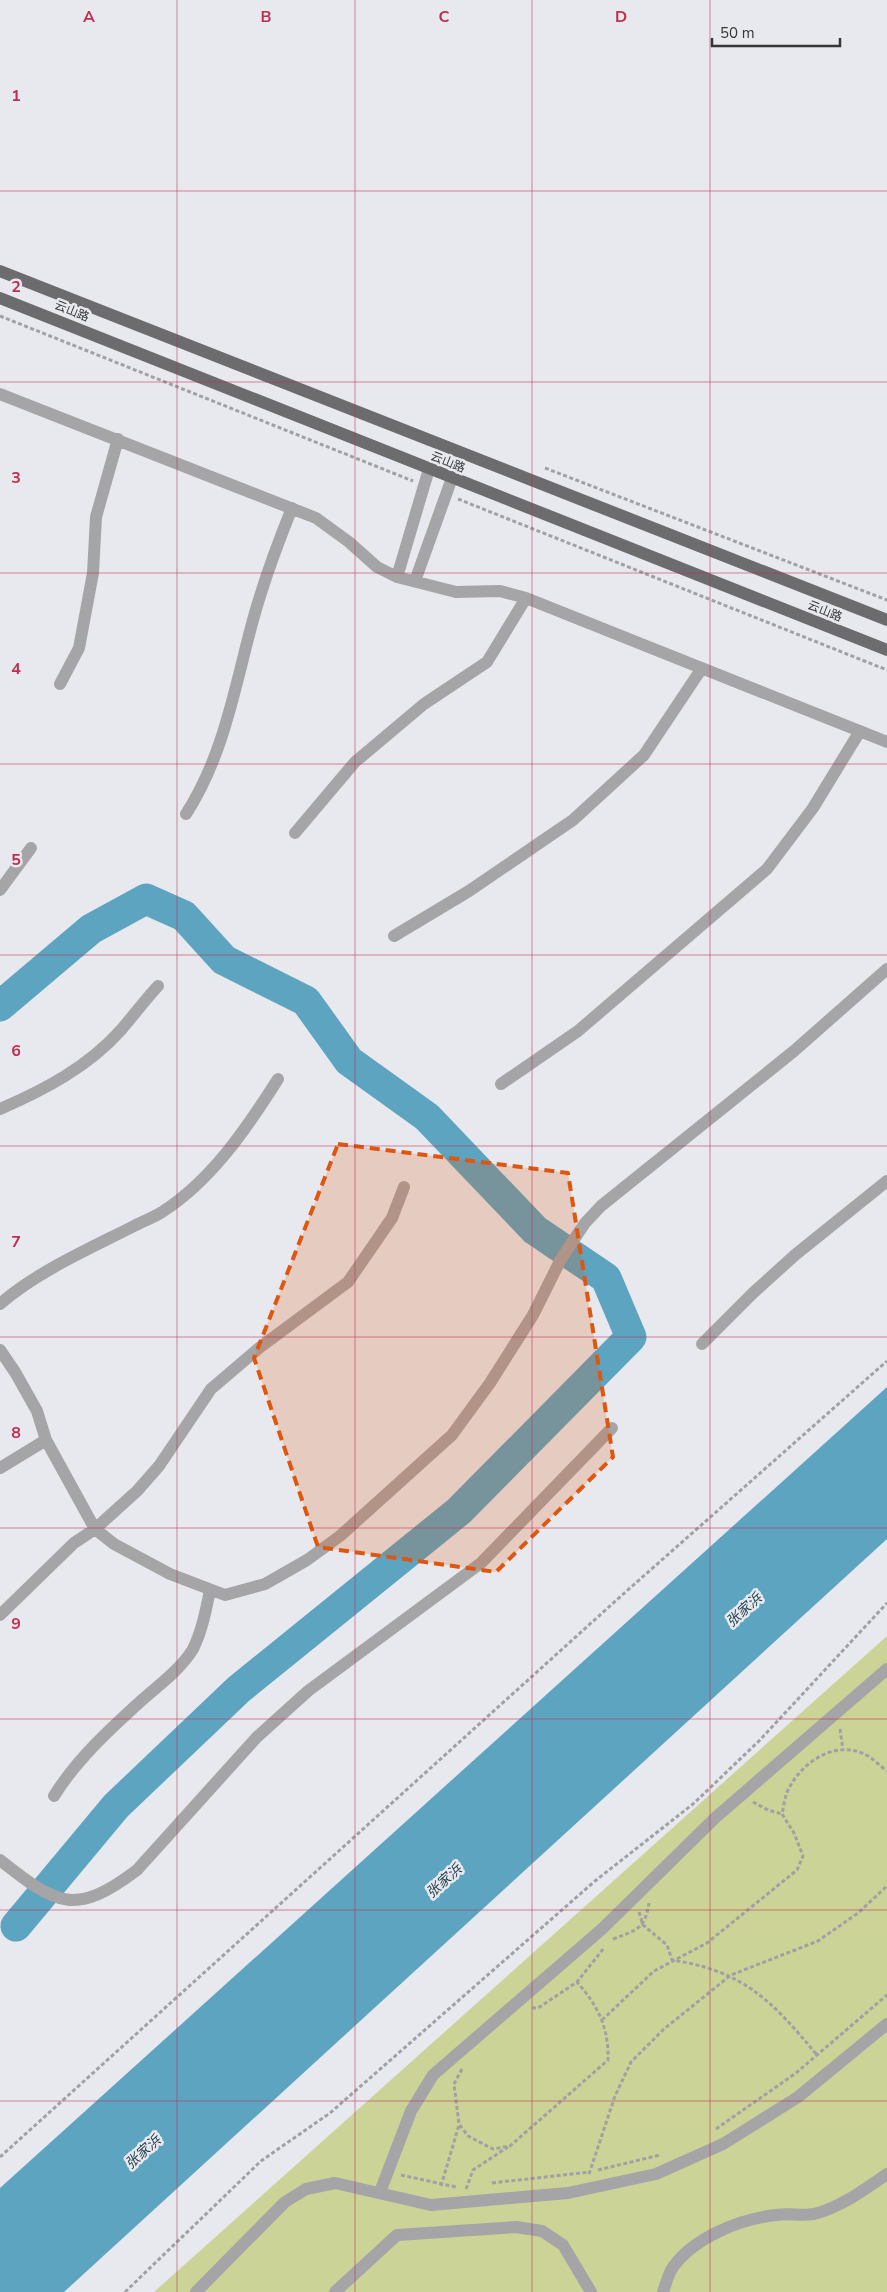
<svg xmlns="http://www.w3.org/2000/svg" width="887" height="2292" font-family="'Nunito Sans','Noto Sans SC',sans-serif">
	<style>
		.green { fill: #cbd396 }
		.water { fill: #5da4c1 }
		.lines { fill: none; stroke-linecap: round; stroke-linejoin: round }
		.river { stroke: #5da4c1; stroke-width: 31 }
		.path { stroke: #a0a1a4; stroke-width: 3; stroke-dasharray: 4 2.5; stroke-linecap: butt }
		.minor { stroke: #a5a4a6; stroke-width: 12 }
		.major { stroke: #6c6b6e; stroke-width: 12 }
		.marked { fill: #df570e; fill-opacity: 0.2; stroke: #df570e; stroke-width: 4; stroke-dasharray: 10 6; stroke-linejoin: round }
		.grid { fill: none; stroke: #be2e54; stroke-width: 1; stroke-opacity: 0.55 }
		.labels { text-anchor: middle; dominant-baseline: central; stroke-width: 5; stroke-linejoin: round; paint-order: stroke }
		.street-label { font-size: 12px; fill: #363738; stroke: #e8e9ee }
		.water-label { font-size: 14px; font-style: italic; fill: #1a3b48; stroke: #e8e9ee }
		.grid-label { font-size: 16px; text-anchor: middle; font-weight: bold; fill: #be2e54; stroke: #e8e9ee; stroke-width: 5; stroke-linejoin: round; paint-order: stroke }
	</style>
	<rect width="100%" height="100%" fill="#e8e9ee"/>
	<path class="green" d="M887,1636V2292H154Z"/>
	<path class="water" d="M887,1387V1539L64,2292H0V2188Z"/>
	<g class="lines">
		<path class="river" d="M0,1006L91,929L146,899L184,916L224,960L306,1001L349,1061L427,1117L535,1230L606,1278L631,1337L459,1511L239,1689L116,1806L16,1926"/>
		<path class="path" d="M0,316L413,481
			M545,468L887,600
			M458,499L887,670
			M840,1729L843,1750
			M753,1802L768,1810L782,1814
			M639,1912L643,1925L667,1945L672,1960C744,1971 772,2001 817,2055
			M613,1939C637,1930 645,1929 649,1903
			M532,2008H538L577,1982L604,1948
			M602,2020L654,1971L707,1943L797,1870L803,1856L794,1833L782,1814C784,1805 785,1795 789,1788C802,1763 833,1741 862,1753C871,1756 880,1766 887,1771
			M462,2069L454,2084L459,2124L468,2136L493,2149L510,2146L608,2060C609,2028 598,2006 577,1982
			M716,2129L796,2073L887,1995
			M0,2157L621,1596L887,1361
			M598,2170L660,2155
			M589,2174L615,2096L631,2062L664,2029L731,1975L818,1941L858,1913L887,1886
			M401,2175L456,2187
			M492,2183L590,2172
			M441,2186L459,2125
			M466,2189L473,2170L508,2147
			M125,2292L261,2161L330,2113L595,1881L693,1804L759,1741L887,1603"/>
		<path class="minor" d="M0,394L316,518L349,542L377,567L397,577L456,592L500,591L526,598L887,742
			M397,577L429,469
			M415,581L452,478
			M60,684L79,648L93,573L96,517L118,439
			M186,814C221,760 233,697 249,635C260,591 275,550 292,508
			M295,833L355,762L424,704L487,662L526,598
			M0,890L31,848
			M394,936L469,891L573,820L644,755L702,668
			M501,1084L578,1031L767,869L813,808L860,731
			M0,1109C44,1090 88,1067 121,1030C133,1016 145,1000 158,986
			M0,1304C36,1272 91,1248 134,1226C143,1221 153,1218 162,1212C211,1181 247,1128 278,1079
			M702,1344L753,1293L795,1255L887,1181
			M0,1350L15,1372L37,1411L46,1440L95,1529L114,1544L170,1574L225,1595L265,1584L307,1560L340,1536L452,1435L490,1383L533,1315L561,1259L585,1223L601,1206L794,1051L887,969
			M0,1468L46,1440
			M0,1615L74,1543L95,1529L137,1491L159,1466L211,1389L259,1348L348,1282L392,1218L404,1187
			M54,1796C77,1759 110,1729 142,1700C159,1685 181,1669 193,1649C202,1631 206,1610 210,1590
			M0,1860C57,1905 75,1917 137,1870L257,1737L308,1691L481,1563L612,1428
			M380,2192L411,2111L433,2075L602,1929L715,1818L887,1669
			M196,2292L285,2202L306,2189L335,2183L431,2205L568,2193L656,2174L723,2144L798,2097L887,2024
			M335,2292L397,2235L516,2227L542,2231L563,2245L591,2292
			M663,2292C666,2284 668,2274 673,2267C695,2237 740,2219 776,2215C788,2213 802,2216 814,2214C839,2208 866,2189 887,2174"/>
		<path class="major" d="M0,271L887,620
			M0,298L887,650"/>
	</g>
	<path class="marked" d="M338,1144L568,1173L613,1457L496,1572L318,1547L254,1358Z"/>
	<path class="grid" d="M177,0V2292M355,0V2292M532,0V2292M710,0V2292M0,191H887M0,382H887M0,573H887M0,764H887M0,955H887M0,1146H887M0,1337H887M0,1528H887M0,1719H887M0,1910H887M0,2101H887"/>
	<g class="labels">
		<g class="street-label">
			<text transform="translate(72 311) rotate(22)">云山路</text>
			<text transform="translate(448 462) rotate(22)">云山路</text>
			<text transform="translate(825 611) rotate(22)">云山路</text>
		</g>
		<g class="water-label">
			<text transform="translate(744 1610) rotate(-42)">张家浜</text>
			<text transform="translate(444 1881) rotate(-42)">张家浜</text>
			<text transform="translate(143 2152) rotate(-42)">张家浜</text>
		</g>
	</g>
	<g class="grid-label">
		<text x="89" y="22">A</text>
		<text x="266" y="22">B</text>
		<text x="444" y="22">C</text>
		<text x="621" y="22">D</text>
		<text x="16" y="101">1</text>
		<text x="16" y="292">2</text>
		<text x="16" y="483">3</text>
		<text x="16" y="674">4</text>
		<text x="16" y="865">5</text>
		<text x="16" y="1056">6</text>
		<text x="16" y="1247">7</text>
		<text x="16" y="1438">8</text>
		<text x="16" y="1629">9</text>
	</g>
	<path d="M712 38v8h128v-8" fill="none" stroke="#363738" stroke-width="2.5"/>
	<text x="720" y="38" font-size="15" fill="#363738" stroke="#e8e9ee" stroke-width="4" paint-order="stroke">50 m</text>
</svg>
